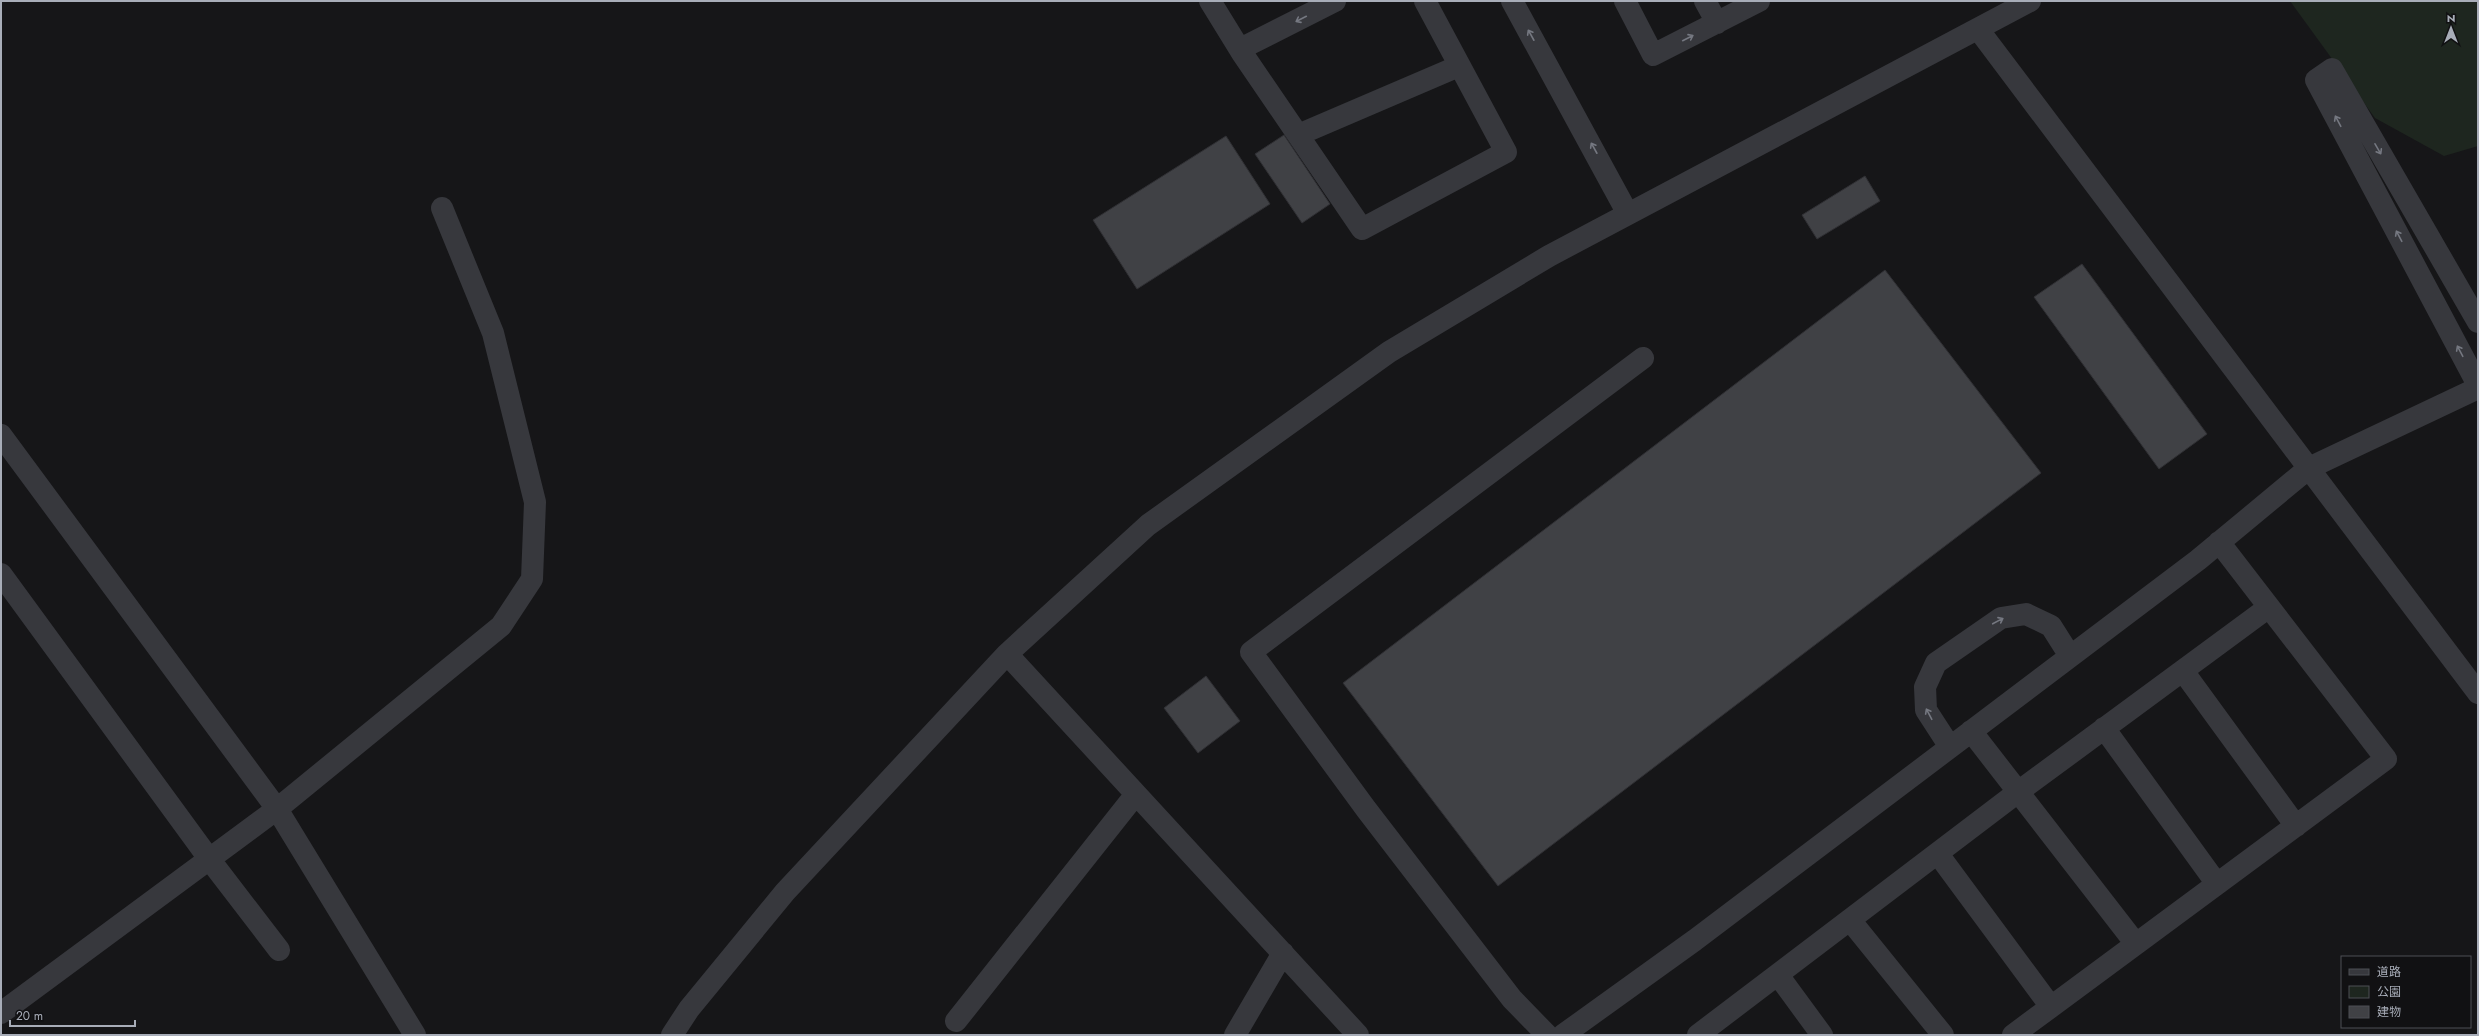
<svg xmlns="http://www.w3.org/2000/svg" width="2479" height="1036" font-family="Jost,'Noto Sans JP',sans-serif">
	<style>
		.green { fill: #1e261f }
		.building { fill: #404145; stroke: #303034 }
		.lines { fill: none; stroke-linecap: round; stroke-linejoin: round }
		.minor { stroke: #37383d; stroke-width: 22 }
		.oneway { stroke: #757881 }
	</style>
	<rect width="100%" height="100%" fill="#161618"/>
	<path class="green" d="M2290,1H2478V146L2444,156L2375,118Z"/>
	<path class="building" d="M1284,135L1330,204L1302,223L1255,154Z
		M1226,136L1270,204L1137,289L1093,220Z
		M1865,176L1880,201L1817,239L1802,215Z
		M2082,264L2207,434L2159,469L2034,297Z
		M1885,270L2041,473L1498,886L1343,683Z
		M1206,676L1240,721L1198,753L1164,708Z"/>
	<g class="lines">
		<path class="minor" d="M1210,1L1242,53L1362,229L1506,152L1425,1
			M1512,1L1628,214
			M1625,1L1653,55L1759,1
			M1705,1L1717,23
			M1978,29L2478,693
			M1240,49L1335,1
			M1298,135L1459,66
			M2478,322L2332,69L2316,80L2478,385
			M1,435L277,809L415,1035
			M1,574L210,860L279,950
			M1007,654L1358,1035
			M2183,671L2296,826
			M2104,728L2217,884
			M1971,731L2136,944
			M1950,747L1926,710L1925,687L1936,663L2001,618L2026,614L2051,626L2070,656
			M1938,854L2051,1007
			M1850,920L1943,1035
			M1778,975L1822,1035
			M1,1013L277,809L501,626L532,579L535,502L493,333L442,208
			M956,1021L1136,794
			M672,1035L689,1009L785,892L1007,654L1148,525L1389,352L1549,256L2030,1
			M1235,1035L1283,953
			M1547,1035L1512,999L1366,809L1251,652L1643,358
			M1563,1035L1695,940L2198,560L2309,468L2478,388
			M1698,1035L2018,792L2269,607
			M2013,1035L2386,759L2219,542"/>
	</g>
	<defs><path id="oneway-shaft" d="M-6 0H5M1.5-3L5.5 0L1.5 3" fill="none" stroke-width="1.6" stroke-linecap="round" stroke-linejoin="round"/></defs>
	<g class="oneway">
		<use href="#oneway-shaft" transform="translate(1301 19) rotate(153)"/>
		<use href="#oneway-shaft" transform="translate(1531 35) rotate(-119)"/>
		<use href="#oneway-shaft" transform="translate(1688 38) rotate(-27)"/>
		<use href="#oneway-shaft" transform="translate(2338 121) rotate(-118)"/>
		<use href="#oneway-shaft" transform="translate(1594 148) rotate(-119)"/>
		<use href="#oneway-shaft" transform="translate(2378 149) rotate(60)"/>
		<use href="#oneway-shaft" transform="translate(2399 236) rotate(-118)"/>
		<use href="#oneway-shaft" transform="translate(2460 351) rotate(-118)"/>
		<use href="#oneway-shaft" transform="translate(1998 621) rotate(-28)"/>
		<use href="#oneway-shaft" transform="translate(1929 714) rotate(-118)"/>
	</g>
	<rect width="2479" height="1036" fill="none" stroke="#a8adb8" stroke-width="4"/>
	<rect x="2341" y="956" width="130" height="72" fill="#111113" stroke="#4d4f55"/>
	<rect x="2349" y="969" width="20" height="6" fill="#37383d" stroke="#4d4f55"/>
	<text x="2377" y="976" font-size="12" fill="#a8adb8">道路</text>
	<rect x="2349" y="986" width="20" height="12" fill="#1e261f" stroke="#4d4f55"/>
	<text x="2377" y="996" font-size="12" fill="#a8adb8">公園</text>
	<rect x="2349" y="1006" width="20" height="12" fill="#404145" stroke="#4d4f55"/>
	<text x="2377" y="1016" font-size="12" fill="#a8adb8">建物</text>
	<g transform="translate(2451 28)" stroke="#111113" stroke-width="3" paint-order="stroke">
	<path d="M0-3L7 15L0 10L-7 15Z" fill="#a8adb8"/>
	<text y="-6" font-size="11" font-weight="bold" text-anchor="middle" fill="#a8adb8">N</text>
	</g>
	<path d="M10 1020v6h125v-6" fill="none" stroke="#a8adb8" stroke-width="2"/>
	<text x="16" y="1020" font-size="12" fill="#a8adb8" stroke="#111113" stroke-width="3" paint-order="stroke">20 m</text>
</svg>
